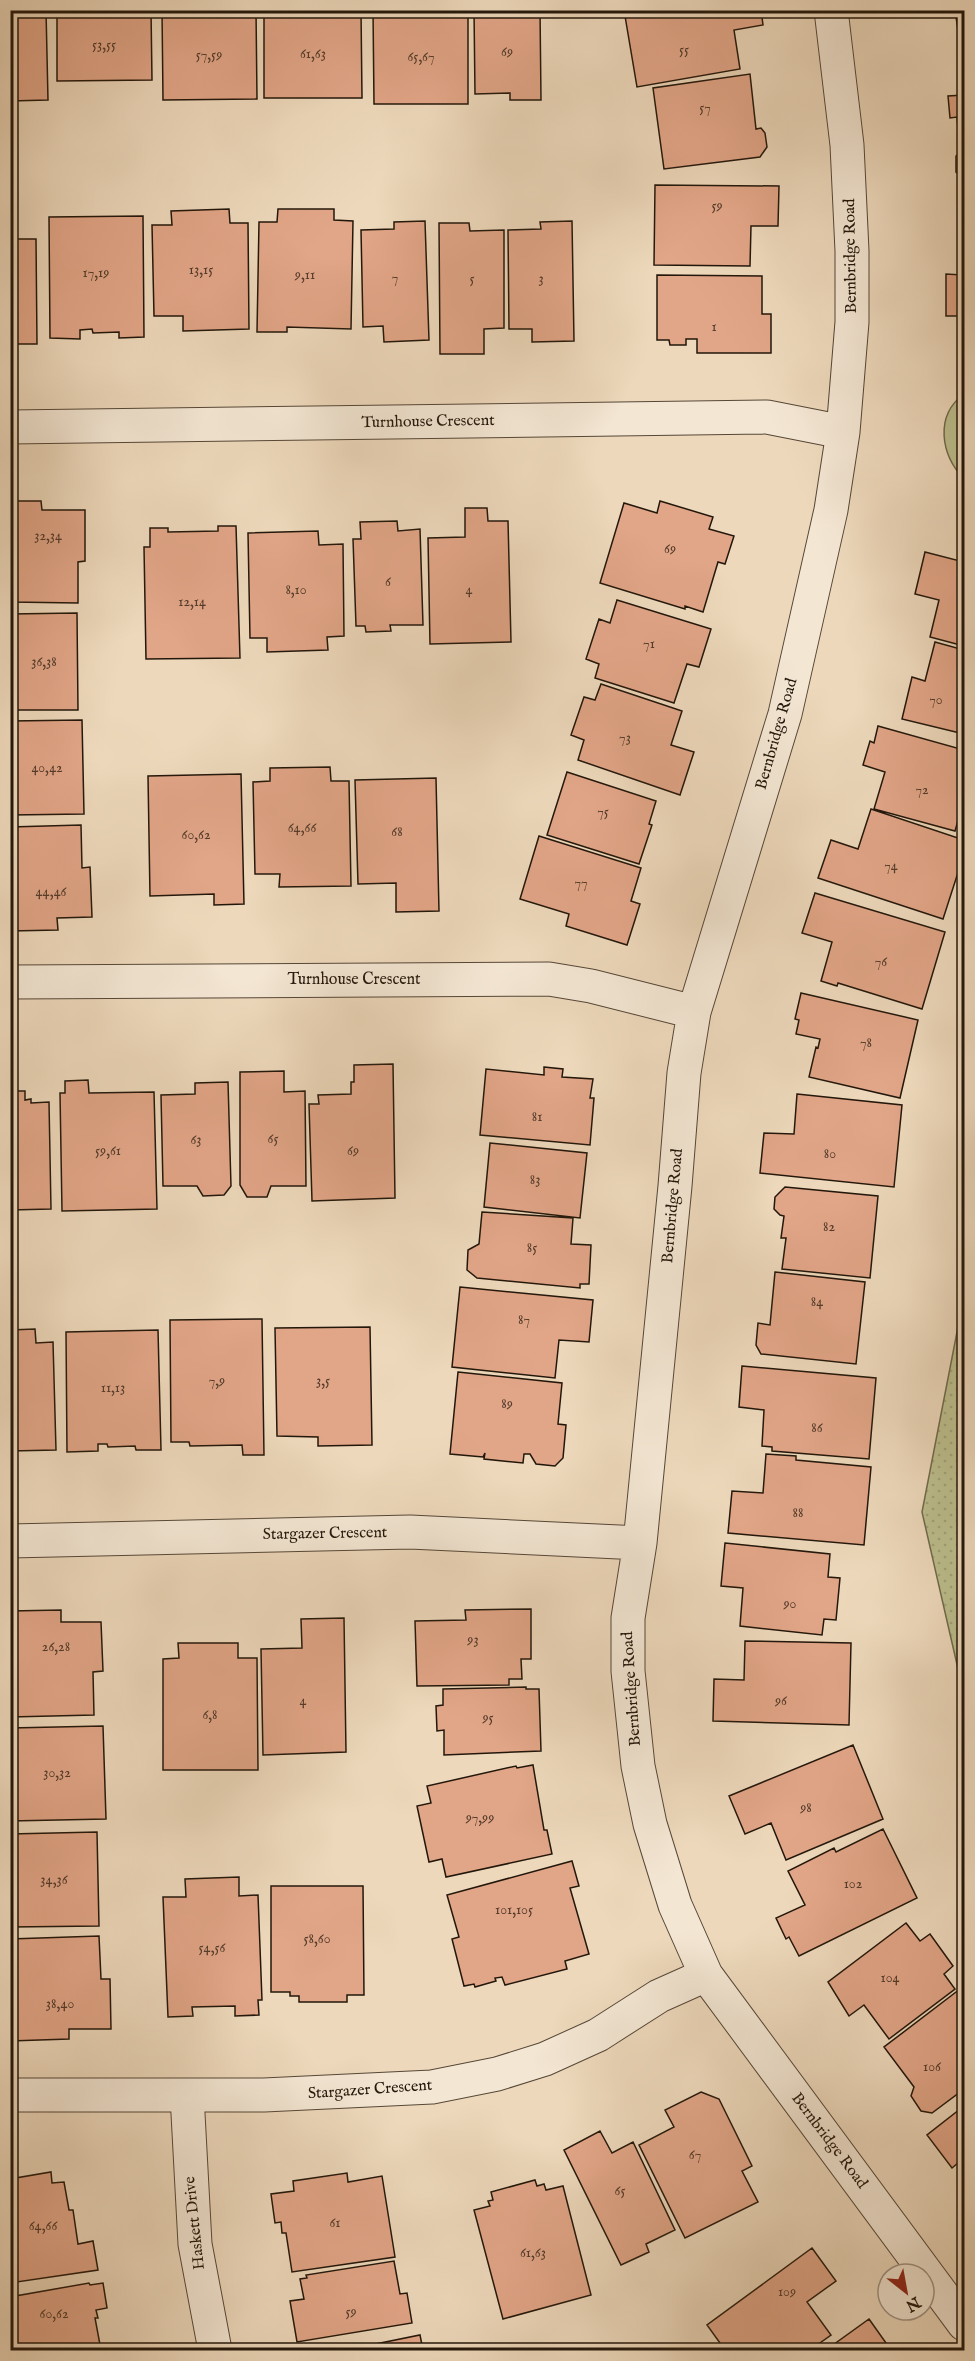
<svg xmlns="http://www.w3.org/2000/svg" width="975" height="2361" font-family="'IM FELL English',serif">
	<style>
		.grass { fill: url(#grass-dots); stroke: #706a4c; stroke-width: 1.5 }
		.green { fill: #bcbe8d; stroke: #706a4c; stroke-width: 1.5 }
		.building { fill: #e1a587; stroke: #23170b; stroke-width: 1.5 }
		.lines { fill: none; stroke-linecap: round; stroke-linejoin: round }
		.street-casing { stroke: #564737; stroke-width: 35 }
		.street { stroke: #f3e6d3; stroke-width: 33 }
		.labels { text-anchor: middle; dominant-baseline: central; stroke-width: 4.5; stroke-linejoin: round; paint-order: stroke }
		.number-label { font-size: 14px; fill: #523a2a }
		.street-label { font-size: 16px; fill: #23170b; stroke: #f3e6d3 }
	</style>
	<defs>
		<pattern id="grass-dots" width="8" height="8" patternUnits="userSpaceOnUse" patternTransform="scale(1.5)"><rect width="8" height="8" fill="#bcbe8d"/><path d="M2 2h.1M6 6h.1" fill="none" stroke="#a1a378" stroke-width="1.8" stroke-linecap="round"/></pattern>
	</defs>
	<rect width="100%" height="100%" fill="#edd8bb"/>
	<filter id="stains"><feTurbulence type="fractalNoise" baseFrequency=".00333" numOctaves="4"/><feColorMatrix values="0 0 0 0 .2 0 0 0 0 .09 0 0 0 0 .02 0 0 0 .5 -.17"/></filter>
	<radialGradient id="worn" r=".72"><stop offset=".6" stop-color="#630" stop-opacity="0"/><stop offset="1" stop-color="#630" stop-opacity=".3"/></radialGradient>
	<path class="grass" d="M964,1296V1695L922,1512Z"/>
	<path class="green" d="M964,394V479C941,455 934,416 964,394Z"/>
	<path class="building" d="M10,10H46L48,100L10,101Z
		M57,10H151L152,80L57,81Z
		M162,10H256L257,99L163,100Z
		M264,10H361L362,98H264Z
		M373,10H468V104H374Z
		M474,10H540L541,100H510V93L475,94Z
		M624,10H761L763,25L734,30L740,69L637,87Z
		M955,10H964V51H961Z
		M750,74L756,129L761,128L765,133L767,147L760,157L664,169L653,88Z
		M964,95V138L959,139L957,117L950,118L948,96Z
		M964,149V178L956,172V156Z
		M655,185L779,186L778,226H751L750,266L654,265Z
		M229,209L230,223H248L249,329L183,331V316H154L152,225H172L171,211Z
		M278,209H334V220L353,221L351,329L287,327V332H257L259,222H277Z
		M143,216L144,337L119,338V332L93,333L92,329L80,330V339L50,338L49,217Z
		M425,221L429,340L384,342L383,326L363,327L361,230L394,229V222Z
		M572,221L574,341L532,342V329H509L508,230L541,229L540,222Z
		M439,223H469L470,231L504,230V328L484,329V354H440Z
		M10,239H36L37,344H10Z
		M962,273H964V316H946V274L962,275Z
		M657,275L762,276V314H771V353H697V339H686V345H670L669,340H657Z
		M10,501H41L42,510H85V561L78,562V603L10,602Z
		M660,501L713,517L709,529L734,536L725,564L718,562L703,612L685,606V609L600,583L624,503L657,513Z
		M465,508H487L488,521H508L511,642L430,644L428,538L465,537Z
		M397,521L398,531L420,529L423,625H390L391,631L366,632L365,626H356L353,539H361L360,522Z
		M218,526H236L240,658L146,659L144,547H150V528H168V532L218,531Z
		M318,531L319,545L343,544L344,636L327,637L328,650L267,652V638H250L248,533Z
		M925,552L964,562V646L930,637L939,600L915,594Z
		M617,600L711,629L699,667L687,664L674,703L595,678L599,664L586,659L599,619L610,623Z
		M77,613L78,710H10V614Z
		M935,642L964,650V734L902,719L912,677L925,681Z
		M601,684L682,711L671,745L694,752L680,795L578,760L584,740L571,735L584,697L595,700Z
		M82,720L84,814L10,815V721Z
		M878,726L964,750V818L959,817L955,831L874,809L885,772L863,765L870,741L874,743Z
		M330,767L331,781H349L351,886L279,887L280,874H255L253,782L270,781V768Z
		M567,772L656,801L649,824L652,825L639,864L547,835Z
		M241,774L244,904L214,905V894L150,896L148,776Z
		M436,778L439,911L396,912V883L358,884L355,780Z
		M871,809L964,840V854L943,919L818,878L831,840L858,849Z
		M81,825L82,868L90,867L92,917L57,918L58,930L10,931V827Z
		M539,836L641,868L631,901L640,904L627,945L566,926L569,914L520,899Z
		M815,893L945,932L922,1009L838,983L837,986L821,981L832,942L802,933Z
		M801,993L918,1020L900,1098L809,1077L816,1047L818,1048L820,1039L796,1034L799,1020L795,1019Z
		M393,1064L395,1198L312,1201L309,1104H319L318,1095L351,1094V1082H354V1065Z
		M544,1067L563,1069L562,1077L593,1079L590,1098H594L590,1145L480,1135L486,1069L544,1075Z
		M284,1071V1092L305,1091L306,1186H271L267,1197H247L240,1185V1072Z
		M88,1080L89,1093L154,1092L157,1209L62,1211L60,1093H65V1081Z
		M228,1082L231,1186L224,1195L203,1196L197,1186H163L161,1095L195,1094V1083Z
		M10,1091H25V1100L31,1099V1103L49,1102L51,1209L10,1210Z
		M797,1094L902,1105L894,1187L760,1173L764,1133L794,1134Z
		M490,1143L587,1153L580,1218L484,1207Z
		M785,1187L878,1196L870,1278L782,1269L786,1238H781L784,1216L780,1215L774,1209L775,1197Z
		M482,1212L573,1218L571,1244L591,1245L589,1284H580V1288L477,1278L467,1270L468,1250L479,1244Z
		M775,1272L865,1282L856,1364L761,1354L756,1345L758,1323L770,1325Z
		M460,1287L593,1300L589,1342L559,1340L555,1378L452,1367Z
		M262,1319L264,1455H243L242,1445L190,1446L189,1442H171L170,1320Z
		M370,1327L372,1445L318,1446V1437L277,1436L275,1328Z
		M35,1329L36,1343L53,1342L56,1450L10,1451V1330Z
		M158,1330L161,1450H136L135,1446L108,1447L107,1444H98V1451L67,1452L66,1332Z
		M742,1366L876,1378L869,1459L772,1451V1447L762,1446L764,1410L739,1407Z
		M458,1372L562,1383L558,1424L566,1425L563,1458L555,1466L536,1464L530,1454H524L523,1463L484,1459L485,1453L483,1457L450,1454Z
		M766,1454L796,1456V1460L871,1467L864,1545L728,1533L732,1491L763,1493Z
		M725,1543L830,1554L828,1577L840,1578L836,1620L824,1619L822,1635L740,1626L743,1588L721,1586Z
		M531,1609V1659H521L522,1679H509V1685L417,1686L415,1621L466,1620L465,1610Z
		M61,1610V1622H101L103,1671L93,1672L94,1715L10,1717V1611Z
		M344,1618L346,1752L263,1755L261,1649L302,1648L301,1619Z
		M745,1641L851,1643L849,1725L713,1721L714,1679L744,1680Z
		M178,1643H238V1658H257L258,1770H163V1659L179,1658Z
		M526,1687V1689H539L541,1751L444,1755V1730L437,1731L436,1706L443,1705V1689Z
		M103,1726L106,1819L10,1821V1728Z
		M853,1745L883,1819L786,1860L771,1823L745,1834L729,1796Z
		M533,1765L544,1830H547L552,1854L446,1877L442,1859L429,1862L417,1806L431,1803L427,1786L516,1766L517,1768Z
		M883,1829L917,1898L799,1956L789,1937L786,1939L776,1918L805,1905L788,1871L834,1848L836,1852Z
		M97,1832L99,1926L10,1927V1834Z
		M572,1861L579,1886L570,1888L589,1954L565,1961L567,1969L505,1985L502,1977L495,1978L496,1981L475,1987L474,1984L464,1986L452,1939L459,1937L447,1895Z
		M239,1877V1896L258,1895L262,2000H258L259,2015L235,2016V2006L192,2007L193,2016L168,2017L163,1897H186L185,1879Z
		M271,1886H363L364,1995H347V2002H299V1996H290V1992H271Z
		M906,1923L920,1941L930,1934L953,1966L944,1974L955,1989L889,2039L864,2005L849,2016L828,1982Z
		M99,1936L101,1979H110L111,2029H69V2039L10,2041V1939Z
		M960,1989L964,1995V2089L932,2113L921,2111L911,2096L914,2087L884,2047Z
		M701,2092L719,2099L752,2166L742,2171L758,2202L685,2238L639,2145L674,2127L665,2110Z
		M964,2106V2158L952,2168L927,2135Z
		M600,2131L612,2153L633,2142L675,2230L646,2244L649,2252L621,2265L564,2150Z
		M51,2172L52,2183L64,2182L69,2210H73L78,2244L93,2241L98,2270L10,2283V2179Z
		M347,2173L348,2182L382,2176L395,2257L292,2272L286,2233H282L281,2222L275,2223L271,2194L294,2191L293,2181Z
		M535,2180L537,2186L544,2184L546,2190L563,2186L591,2295L503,2319L474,2210L490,2206L488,2201L493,2200L491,2192Z
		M812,2248L836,2281L807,2302L831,2335L810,2350H725L707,2325Z
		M394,2261L400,2294L407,2293L412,2323L297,2342L290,2301L304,2299L300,2279L307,2278L306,2275Z
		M89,2283L90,2285L103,2283L107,2308L96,2310L98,2318H95L101,2350H10V2297Z
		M869,2319L891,2350H826Z
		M420,2335L423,2350H346Z"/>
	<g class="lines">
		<g class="street-casing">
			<path id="street" d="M831,10L847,145L852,251V322L843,432L831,510L785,714L694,1012L684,1073L675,1186L640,1543L628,1618V1671L638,1766L650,1824L675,1905L706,1975L964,2324
				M10,427L767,417L843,432
				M10,982L549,979L591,986L694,1012
				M10,1541L410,1532L640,1543
				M10,2095H264L432,2087L497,2074L545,2059L598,2035L659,1996L706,1975
				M187,2095L195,2244L215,2350"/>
		</g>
		<use href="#street" class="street"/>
	</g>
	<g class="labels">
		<g class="number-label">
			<text x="104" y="45">53,55</text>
			<text x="684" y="50">55</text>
			<text x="507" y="52">69</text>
			<text x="313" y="54">61,63</text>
			<text x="209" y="55">57,59</text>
			<text x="421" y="57">65,67</text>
			<text x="705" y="108">57</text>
			<text x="717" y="206">59</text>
			<text x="201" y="270">13,15</text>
			<text x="96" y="273">17,19</text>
			<text x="305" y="275">9,11</text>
			<text x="395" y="278">7</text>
			<text x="472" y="279">5</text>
			<text x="541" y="279">3</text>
			<text x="714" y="327">1</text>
			<text x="48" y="536">32,34</text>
			<text x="670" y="549">69</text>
			<text x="388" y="582">6</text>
			<text x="296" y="590">8,10</text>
			<text x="469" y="590">4</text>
			<text x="192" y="602">12,14</text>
			<text x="649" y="644">71</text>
			<text x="44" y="662">36,38</text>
			<text x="936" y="700">70</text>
			<text x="625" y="738">73</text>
			<text x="47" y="768">40,42</text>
			<text x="922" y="790">72</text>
			<text x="603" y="812">75</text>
			<text x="302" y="828">64,66</text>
			<text x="397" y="832">68</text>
			<text x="196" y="835">60,62</text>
			<text x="891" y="866">74</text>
			<text x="581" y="883">77</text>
			<text x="51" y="892">44,46</text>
			<text x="881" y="962">76</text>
			<text x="866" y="1043">78</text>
			<text x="537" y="1117">81</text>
			<text x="273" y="1139">65</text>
			<text x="196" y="1140">63</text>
			<text x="108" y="1151">59,61</text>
			<text x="353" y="1151">69</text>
			<text x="830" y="1154">80</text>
			<text x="535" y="1180">83</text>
			<text x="829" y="1227">82</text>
			<text x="532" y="1248">85</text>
			<text x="817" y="1302">84</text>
			<text x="524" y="1320">87</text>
			<text x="217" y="1381">7,9</text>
			<text x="323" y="1381">3,5</text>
			<text x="113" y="1388">11,13</text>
			<text x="507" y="1404">89</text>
			<text x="817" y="1428">86</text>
			<text x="798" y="1513">88</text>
			<text x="790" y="1604">90</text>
			<text x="473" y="1640">93</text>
			<text x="56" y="1647">26,28</text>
			<text x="303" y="1701">4</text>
			<text x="781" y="1701">96</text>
			<text x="210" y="1715">6,8</text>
			<text x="488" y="1718">95</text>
			<text x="57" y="1773">30,32</text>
			<text x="806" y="1808">98</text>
			<text x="480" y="1818">97,99</text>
			<text x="54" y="1880">34,36</text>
			<text x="853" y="1884">102</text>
			<text x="514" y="1910">101,105</text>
			<text x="317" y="1939">58,60</text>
			<text x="212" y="1948">54,56</text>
			<text x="890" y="1978">104</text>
			<text x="60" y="2004">38,40</text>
			<text x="932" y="2067">106</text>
			<text x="695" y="2155">67</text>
			<text x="620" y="2191">65</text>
			<text x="335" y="2223">61</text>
			<text x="43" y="2226">64,66</text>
			<text x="533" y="2253">61,63</text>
			<text x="787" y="2292">109</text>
			<text x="351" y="2312">59</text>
			<text x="54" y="2314">60,62</text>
		</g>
		<g class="street-label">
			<text transform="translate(851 256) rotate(-91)">Bernbridge Road</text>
			<text transform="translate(428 422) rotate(-1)">Turnhouse Crescent</text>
			<text transform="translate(777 734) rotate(-74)">Bernbridge Road</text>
			<text x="354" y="980">Turnhouse Crescent</text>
			<text transform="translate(673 1206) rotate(-85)">Bernbridge Road</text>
			<text transform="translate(325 1534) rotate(-1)">Stargazer Crescent</text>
			<text transform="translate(632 1689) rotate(-94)">Bernbridge Road</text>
			<text transform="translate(370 2090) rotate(-4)">Stargazer Crescent</text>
			<text transform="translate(829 2141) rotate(53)">Bernbridge Road</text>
			<text transform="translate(195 2223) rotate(-96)">Haskett Drive</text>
		</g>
	</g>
	<rect width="975" height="2361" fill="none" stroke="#edd8bb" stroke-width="36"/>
	<rect x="12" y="12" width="951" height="2337" fill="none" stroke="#23170b" stroke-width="3"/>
	<rect x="18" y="18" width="939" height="2325" fill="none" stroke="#23170b" stroke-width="1.5"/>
	<g transform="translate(906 2292) rotate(149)"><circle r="28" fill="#f3e6d3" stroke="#a09383" stroke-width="1.5"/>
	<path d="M0-4.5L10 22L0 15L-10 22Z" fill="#8f2418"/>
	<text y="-9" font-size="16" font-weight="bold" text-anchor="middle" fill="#23170b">N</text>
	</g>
	<rect width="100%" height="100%" filter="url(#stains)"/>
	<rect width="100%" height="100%" fill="url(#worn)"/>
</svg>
